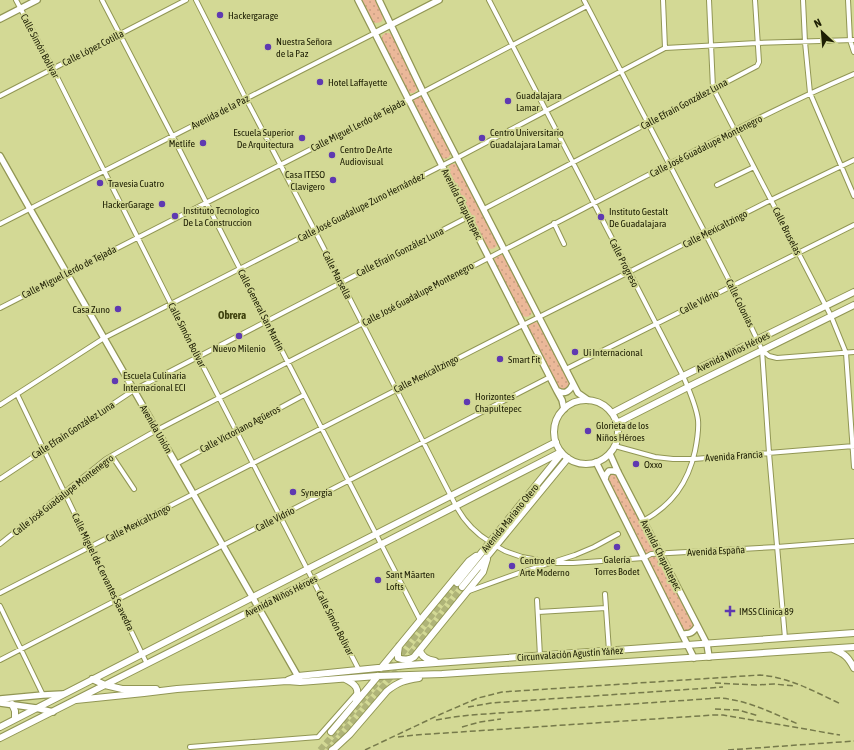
<svg xmlns="http://www.w3.org/2000/svg" width="854" height="750" font-family="'Asap Condensed',sans-serif">
	<style>
		.park { fill: url(#park-dots) }
		.lines { fill: none; stroke-linecap: round; stroke-linejoin: round }
		.primary-tunnel { stroke: #afb478; stroke-width: 6; stroke-dasharray: 6 3; stroke-linecap: butt }
		.street-casing { stroke: #919654; stroke-width: 6 }
		.secondary-casing { stroke: #919654; stroke-width: 8 }
		.primary-casing { stroke: #919654; stroke-width: 8 }
		.street { stroke: #fff; stroke-width: 4 }
		.secondary { stroke: #fff; stroke-width: 5.5 }
		.primary { stroke: #fff; stroke-width: 6 }
		.rail { stroke: #767a4b; stroke-width: 1.5; stroke-dasharray: 6 3; stroke-linecap: butt }
		.poi-dot { fill: #5f39b1; stroke: #d3d995; stroke-width: 1.5 }
		.labels { text-anchor: middle; dominant-baseline: central; stroke-width: 4; stroke-linejoin: round; paint-order: stroke }
		.poi-label { font-size: 10px; fill: #1e1f04; stroke: #d3d995; text-anchor: start }
		.street-label { font-size: 10px; fill: #1e1f04; stroke: #d3d995 }
		.neighbourhood-label { font-size: 11px; font-weight: bold; fill: #3f420e; stroke: #d3d995 }
	</style>
	<defs>
		<pattern id="park-dots" width="8" height="8" patternUnits="userSpaceOnUse"><rect width="8" height="8" fill="#ebb899"/><path d="M2 2h.1M6 6h.1" fill="none" stroke="#c99e82" stroke-width="1.8" stroke-linecap="round"/></pattern>
	</defs>
	<rect width="100%" height="100%" fill="#d3d995"/>
	<path class="park" d="M362,0H375C378,7 390,23 376,23L373,22Z
		M385,33H389L392,35L417,85L418,88L414,93H411L408,92L382,40V36Z
		M419,96L423,97L451,152C450,157 447,161 441,157L414,103V99Z
		M451,164H455L458,165L498,242C497,248 492,251 487,247L448,170L449,167Z
		M499,254L504,256L532,310C532,316 527,319 522,315L494,261L496,256Z
		M534,322L538,323L539,324L571,386L570,389L560,391L529,329V325Z
		M609,473L616,474L655,552H650L646,554L607,478Z
		M652,556H657L694,627L693,630L685,632L648,559Z"/>
	<g class="lines">
		<path class="primary-tunnel" d="M320,750L401,655L457,583
			M328,750L409,656L462,587"/>
		<g class="street-casing">
			<path id="street" d="M16,0L54,71L171,304L359,670
				M102,0L171,133L240,269L420,620
				M196,0L244,95L315,231L456,506C464,521 475,533 490,542
				M489,0L683,376C689,390 696,405 698,420C699,431 697,441 695,451C688,483 672,505 643,521
				M584,0L703,229L732,286L762,350L769,453L785,638
				M663,0L665,48
				M709,0L713,88L831,316L846,353L854,467
				M803,0L805,42L810,93L854,196
				M848,0L850,40L854,52
				M0,96L186,0
				M717,185L754,167
				M484,209L757,66L759,62L755,0
				M554,223L564,244
				M0,224L375,33
				M0,308L423,92L587,6
				M762,350L769,356L777,358L854,352
				M566,369L854,225
				M17,394L147,664
				M0,405L104,338L457,158L665,48L757,43L854,40
				M615,446L655,457L673,459H694L854,446
				M112,456L134,489
				M176,464L304,395
				M0,479L134,390L468,217
				M0,544L106,459L157,430C299,356 441,282 583,209C672,163 761,114 854,74
				M496,546L505,551L522,557L554,563H573L644,558L651,554L777,547L854,541
				M469,591L519,573L575,555L594,547L618,534
				M0,593L523,325L629,272L771,200L854,160
				M605,594L609,651
				M537,600L540,656
				M0,606L43,695
				M538,612L606,608
				M0,660L550,377
				M190,747L318,737L356,694"/>
		</g>
		<g class="secondary-casing">
			<path id="secondary" d="M358,0L466,213L557,391L562,400L564,409
				M379,0L423,92L578,393L588,400
				M0,19L37,0
				M375,33L439,0
				M0,156L30,209L300,680
				M558,391C565,395 570,391 573,384
				M610,454L618,472L707,644L709,657
				M596,462L694,658
				M605,479L606,475L609,471H614L618,472
				M682,634C690,634 693,633 697,626
				M0,699L43,695L63,694
				M0,703L36,708L53,712"/>
		</g>
		<g class="primary-casing">
			<path id="primary" d="M554 432a32 32 0 1 1 64 0a32 32 0 1 1-64 0Z
				M612,413L683,376L854,292
				M617,423L688,387L854,305
				M457,583L562,453
				M462,587L568,458
				M399,646L398,653V658C403,660 410,660 414,657L483,572L487,559
				M833,649C845,654 848,657 854,668
				M420,650C421,657 429,660 435,661
				M381,668L469,561L476,556
				M92,679L105,685L122,689H156
				M345,679C355,684 360,688 356,700
				M288,680L298,676L408,665L854,633
				M76,700L144,693L177,689L287,681L300,682L377,676L442,674L854,647
				M12,704L15,711V719
				M0,727L253,597L556,442
				M331,732L378,676
				M0,738L259,607L561,452
				M332,750L335,748L350,734L387,691C398,682 405,680 419,678"/>
		</g>
		<use href="#street" class="street"/>
		<use href="#secondary" class="secondary"/>
		<use href="#primary" class="primary"/>
		<path class="rail" d="M715,683L756,685L774,684L795,686
			M468,707L491,703L723,687
			M715,709L738,710L759,716
			M436,720L453,717L471,715L719,698C748,700 772,713 798,724
			M462,727L480,722L501,719
			M398,737L415,735L714,715H723L840,735
			M365,750L441,714L478,698L502,692L760,675C789,677 815,692 841,704
			M728,750L854,741"/>
	</g>
	<g class="poi-dot">
		<circle cx="220" cy="15" r="4"/>
		<circle cx="268" cy="47" r="4"/>
		<circle cx="320" cy="82" r="4"/>
		<circle cx="508" cy="101" r="4"/>
		<circle cx="302" cy="138" r="4"/>
		<circle cx="482" cy="138" r="4"/>
		<circle cx="203" cy="143" r="4"/>
		<circle cx="332" cy="155" r="4"/>
		<circle cx="333" cy="180" r="4"/>
		<circle cx="100" cy="183" r="4"/>
		<circle cx="162" cy="204" r="4"/>
		<circle cx="175" cy="216" r="4"/>
		<circle cx="601" cy="217" r="4"/>
		<circle cx="118" cy="309" r="4"/>
		<circle cx="239" cy="336" r="4"/>
		<circle cx="575" cy="352" r="4"/>
		<circle cx="500" cy="359" r="4"/>
		<circle cx="115" cy="381" r="4"/>
		<circle cx="467" cy="402" r="4"/>
		<circle cx="588" cy="431" r="4"/>
		<circle cx="636" cy="464" r="4"/>
		<circle cx="293" cy="492" r="4"/>
		<circle cx="617" cy="547" r="4"/>
		<circle cx="512" cy="566" r="4"/>
		<circle cx="378" cy="580" r="4"/>
		<path d="M728 605h4v4h4v4h-4v4h-4v-4h-4v-4h4z"/>
	</g>
	<g class="labels">
		<g class="poi-label">
			<text x="228" y="15">Hackergarage</text>
			<text x="276" y="41">Nuestra Señora<tspan x="276" dy="12">de la Paz</tspan></text>
			<text x="328" y="82">Hotel Laffayette</text>
			<text x="516" y="95">Guadalajara<tspan x="516" dy="12">Lamar</tspan></text>
			<text x="294" y="132" text-anchor="end">Escuela Superior<tspan x="294" dy="12">De Arquitectura</tspan></text>
			<text x="490" y="132">Centro Universitario<tspan x="490" dy="12">Guadalajara Lamar</tspan></text>
			<text x="195" y="143" text-anchor="end">Metlife</text>
			<text x="340" y="149">Centro De Arte<tspan x="340" dy="12">Audiovisual</tspan></text>
			<text x="325" y="174" text-anchor="end">Casa ITESO<tspan x="325" dy="12">Clavigero</tspan></text>
			<text x="108" y="183">Travesia Cuatro</text>
			<text x="154" y="204" text-anchor="end">HackerGarage</text>
			<text x="183" y="210">Instituto Tecnologico<tspan x="183" dy="12">De La Construccion</tspan></text>
			<text x="609" y="211">Instituto Gestalt<tspan x="609" dy="12">De Guadalajara</tspan></text>
			<text x="110" y="309" text-anchor="end">Casa Zuno</text>
			<text x="239" y="348" text-anchor="middle">Nuevo Milenio</text>
			<text x="583" y="352">Ui Internacional</text>
			<text x="508" y="359">Smart Fit</text>
			<text x="123" y="375">Escuela Culinaria<tspan x="123" dy="12">Internacional ECI</tspan></text>
			<text x="475" y="396">Horizontes<tspan x="475" dy="12">Chapultepec</tspan></text>
			<text x="596" y="425">Glorieta de los<tspan x="596" dy="12">Niños Héroes</tspan></text>
			<text x="644" y="464">Oxxo</text>
			<text x="301" y="492">Synergia</text>
			<text x="617" y="559" text-anchor="middle">Galería<tspan x="617" dy="12">Torres Bodet</tspan></text>
			<text x="520" y="560">Centro de<tspan x="520" dy="12">Arte Moderno</tspan></text>
			<text x="386" y="574">Sant Mäarten<tspan x="386" dy="12">Lofts</tspan></text>
			<text x="739" y="611">IMSS Clinica 89</text>
		</g>
		<g class="street-label">
			<text transform="translate(40 46) rotate(62)">Calle Simón Bolívar</text>
			<text transform="translate(93 48) rotate(-27)">Calle López Cotilla</text>
			<text transform="translate(684 104) rotate(-28)">Calle Efraín González Luna</text>
			<text transform="translate(220 112) rotate(-27)">Avenida de la Paz</text>
			<text transform="translate(358 125) rotate(-27)">Calle Miguel Lerdo de Tejada</text>
			<text transform="translate(706 146) rotate(-27)">Calle José Guadalupe Montenegro</text>
			<text transform="translate(462 204) rotate(63)">Avenida Chapultepec</text>
			<text transform="translate(361 207) rotate(-27)">Calle José Guadalupe Zuno Hernández</text>
			<text transform="translate(715 229) rotate(-27)">Calle Mexicaltzingo</text>
			<text transform="translate(787 231) rotate(63)">Calle Bruselas</text>
			<text transform="translate(400 252) rotate(-27)">Calle Efraín González Luna</text>
			<text transform="translate(624 263) rotate(63)">Calle Progreso</text>
			<text transform="translate(69 272) rotate(-27)">Calle Miguel Lerdo de Tejada</text>
			<text transform="translate(337 275) rotate(63)">Calle Marsella</text>
			<text transform="translate(418 294) rotate(-28)">Calle José Guadalupe Montenegro</text>
			<text transform="translate(699 302) rotate(-27)">Calle Vidrio</text>
			<text transform="translate(740 303) rotate(64)">Calle Colonias</text>
			<text transform="translate(261 310) rotate(63)">Calle General San Martín</text>
			<text transform="translate(187 335) rotate(63)">Calle Simón Bolívar</text>
			<text transform="translate(733 352) rotate(-26)">Avenida Niños Héroes</text>
			<text transform="translate(426 374) rotate(-27)">Calle Mexicaltzingo</text>
			<text transform="translate(156 429) rotate(60)">Avenida Unión</text>
			<text transform="translate(240 429) rotate(-28)">Calle Victoriano Agüeros</text>
			<text transform="translate(73 430) rotate(-33)">Calle Efraín González Luna</text>
			<text transform="translate(734 456) rotate(-4)">Avenida Francia</text>
			<text transform="translate(63 495) rotate(-38)">Calle José Guadalupe Montenegro</text>
			<text transform="translate(510 518) rotate(-51)">Avenida Mariano Otero</text>
			<text transform="translate(275 519) rotate(-27)">Calle Vidrio</text>
			<text transform="translate(138 523) rotate(-27)">Calle Mexicaltzingo</text>
			<text transform="translate(716 551) rotate(-3)">Avenida España</text>
			<text transform="translate(661 555) rotate(63)">Avenida Chapultepec</text>
			<text transform="translate(103 572) rotate(64)">Calle Miguel de Cervantes Saavedra</text>
			<text transform="translate(281 596) rotate(-27)">Avenida Niños Héroes</text>
			<text transform="translate(335 623) rotate(63)">Calle Simón Bolívar</text>
			<text transform="translate(570 654) rotate(-4)">Circunvalación Agustín Yáñez</text>
		</g>
		<g class="neighbourhood-label">
			<text x="232" y="315">Obrera</text>
		</g>
	</g>
	<g transform="translate(822 32) rotate(334)" stroke="#d3d995" stroke-width="3" paint-order="stroke">
	<path d="M0-3L7 15L0 10L-7 15Z" fill="#1e1f04"/>
	<text y="-6" font-size="11" font-weight="bold" text-anchor="middle" fill="#1e1f04">N</text>
	</g>
</svg>
